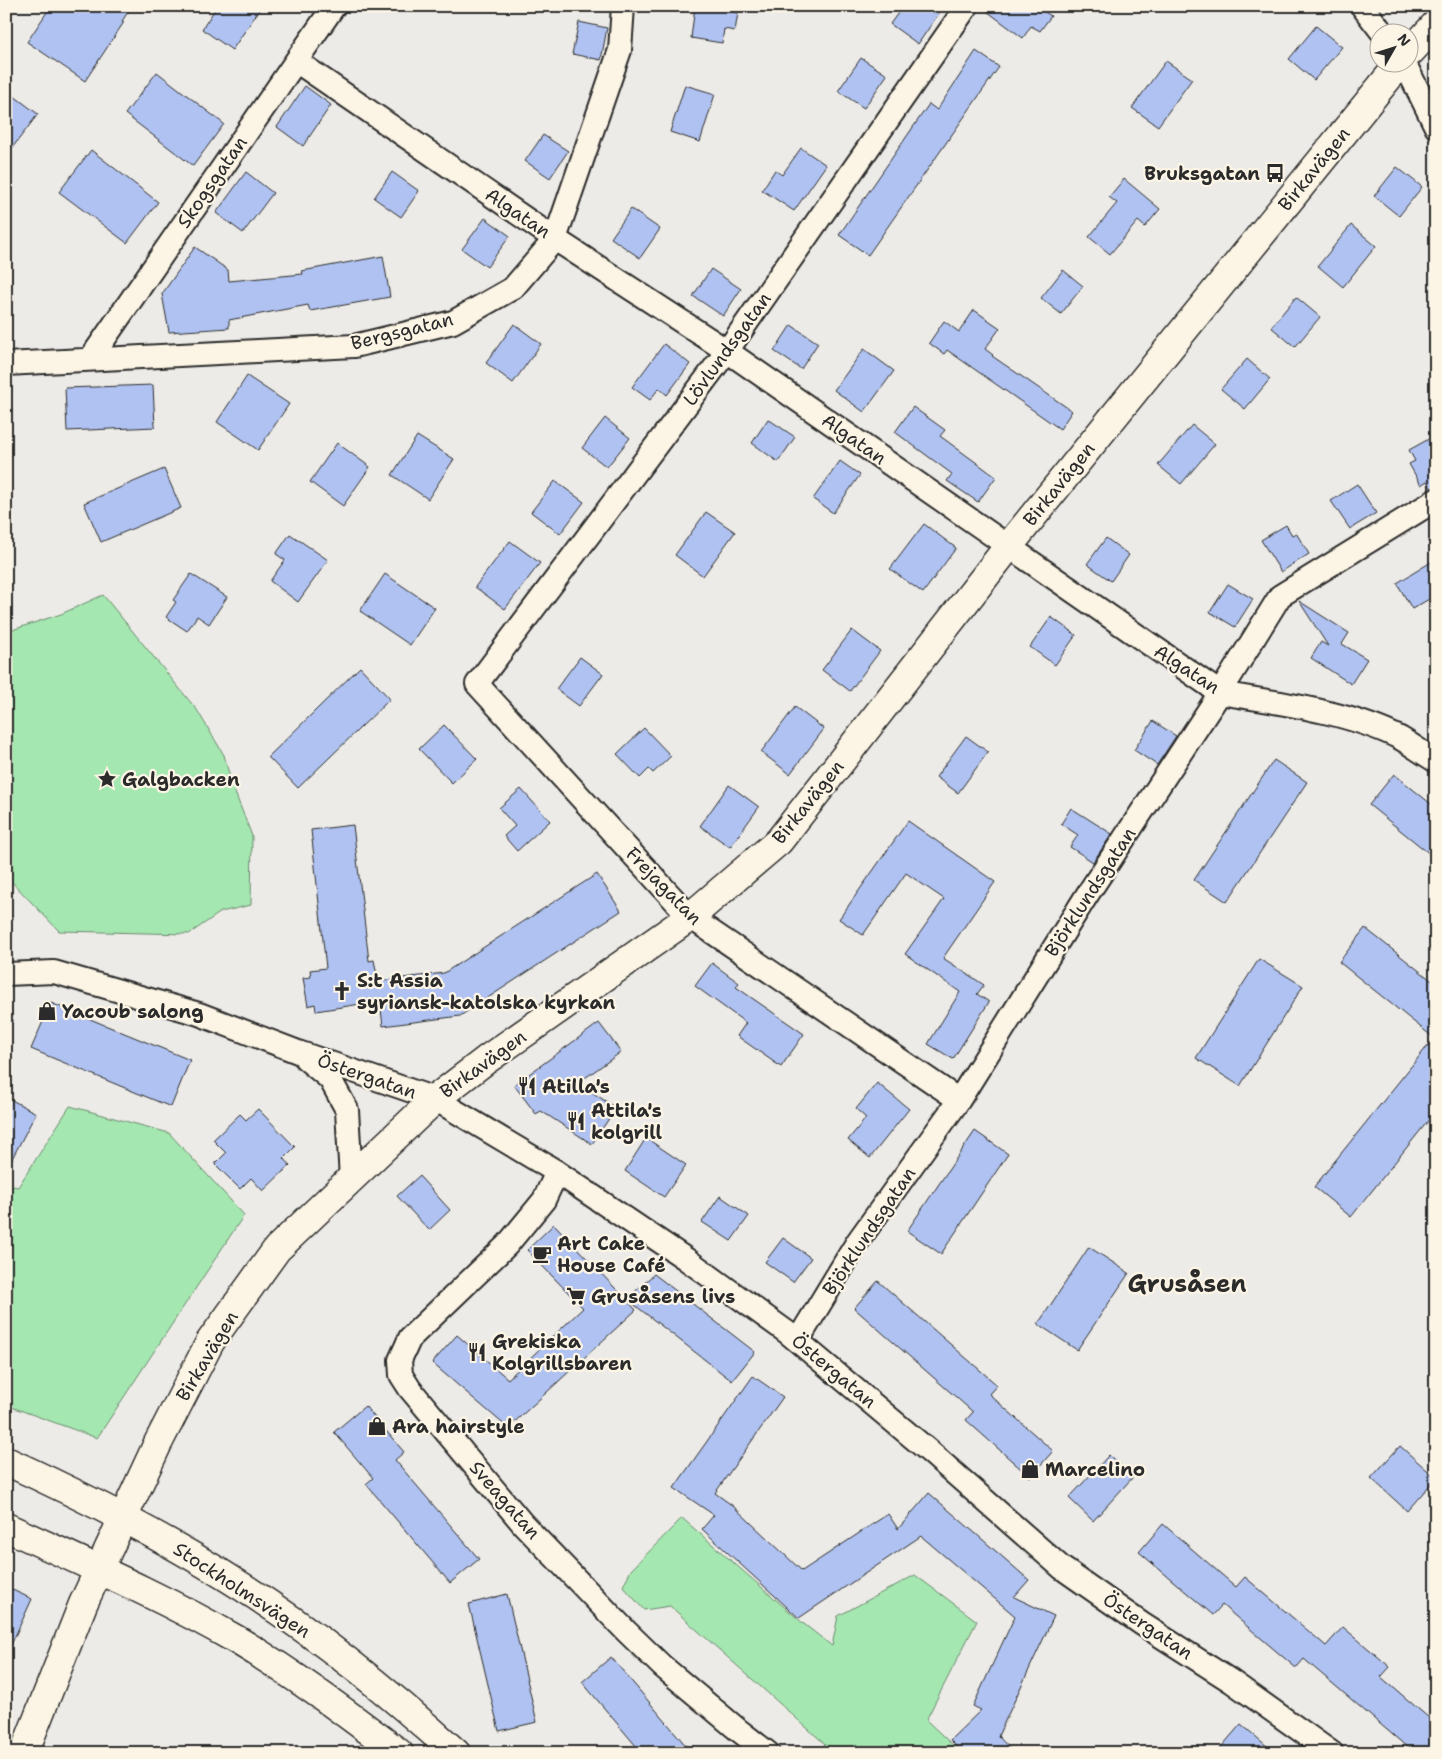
<svg xmlns="http://www.w3.org/2000/svg" width="1442" height="1759" font-family="'Shantell Sans',sans-serif">
	<style>
		.green { fill: #a5e7b0; stroke: #68896e }
		.building { fill: #afc2f1; stroke: #2b2b2b }
		.lines { fill: none; stroke-linecap: round; stroke-linejoin: round }
		.minor-casing { stroke: #2b2b2b; stroke-width: 26 }
		.tertiary-casing { stroke: #2b2b2b; stroke-width: 31 }
		.secondary-casing { stroke: #2b2b2b; stroke-width: 31 }
		.minor { stroke: #fcf5e5; stroke-width: 22 }
		.tertiary { stroke: #fcf5e5; stroke-width: 28 }
		.secondary { stroke: #fcf5e5; stroke-width: 28 }
		.labels { text-anchor: middle; dominant-baseline: central; stroke-width: 4.5; stroke-linejoin: round; paint-order: stroke }
		.street-label { font-size: 19px; fill: #2b2b2b; stroke: #fcf5e5 }
		.poi-label { font-size: 19px; font-weight: bold; fill: #2b2b2b; stroke: #fcf5e5; text-anchor: start }
		.district-label { font-size: 24px; font-weight: bold; fill: #2b2b2b; stroke: #fcf5e5 }
	</style>
	<rect width="100%" height="100%" fill="#edebe7"/>
	<filter id="ink" filterUnits="userSpaceOnUse"><feTurbulence type="fractalNoise" baseFrequency=".02" numOctaves="2"/><feDisplacementMap in="SourceGraphic" scale="10" xChannelSelector="R" yChannelSelector="G"/><feConvolveMatrix kernelMatrix="1 2 1 2 8 2 1 2 1" color-interpolation-filters="sRGB"/></filter>
	<g filter="url(#ink)">
		<path class="green" d="M103,595L197,710L224,755L232,785L252,836L251,905L221,912L189,934L59,931L6,876V632L61,614Z
			M70,1106L169,1133L244,1215L97,1438L6,1405V1185L18,1187Z
			M682,1518L804,1624L832,1646L838,1616L915,1575L977,1621L926,1720L961,1753H820L825,1744L670,1606L644,1610L623,1586L631,1570Z"/>
		<path class="building" d="M51,6H132L122,21L124,22L85,81L27,42Z
			M217,6H262L232,50L202,29Z
			M695,6L727,9L726,11L738,13L735,31L724,29L722,43L691,38Z
			M903,6H944L918,44L890,24Z
			M980,6H1045L1042,10L1051,16L1040,31L1031,26L1023,38Z
			M579,22L607,28L601,60L572,54Z
			M1316,26L1342,47L1314,80L1289,59Z
			M976,51L999,67L868,255L839,235L929,104L937,110Z
			M861,58L887,75L864,108L838,91Z
			M1166,61L1192,79L1158,126L1132,108Z
			M157,72L224,124L193,166L125,114Z
			M685,85L715,94L700,142L670,132Z
			M305,86L331,105L303,146L277,127Z
			M6,90L38,114L6,156Z
			M543,135L568,151L550,178L525,161Z
			M801,148L826,165L794,211L762,190L775,170L782,175Z
			M91,150L158,202L127,243L59,192Z
			M1397,167L1422,187L1399,216L1374,196Z
			M246,172L273,193L243,233L216,213Z
			M392,172L419,191L401,217L374,198Z
			M1124,179L1160,209L1145,227L1138,221L1110,254L1089,237L1117,203L1109,197Z
			M631,209L660,229L640,258L611,238Z
			M485,218L510,236L487,267L462,249Z
			M1351,225L1376,246L1343,287L1318,266Z
			M195,247L228,270L229,281L303,274L302,271L383,256L390,297L310,311L308,305L229,320V328L169,332L162,294Z
			M711,269L741,289L723,316L693,296Z
			M1063,270L1083,286L1061,314L1041,298Z
			M1296,297L1320,317L1295,347L1271,327Z
			M974,310L1000,328L985,349L993,355L992,356L1072,411L1060,429L947,350L944,354L929,343L944,321L959,332Z
			M514,324L541,344L513,383L486,363Z
			M791,325L818,343L801,369L774,351Z
			M664,344L690,364L667,395L659,388L650,400L632,387Z
			M864,349L894,371L864,412L834,390Z
			M1247,359L1270,379L1245,409L1221,389Z
			M247,376L289,404L258,450L217,422Z
			M153,385L155,427L67,431L65,388Z
			M913,407L945,430L940,436L996,477L978,502L947,481L952,474L895,432Z
			M605,418L630,438L607,467L582,448Z
			M768,419L795,437L778,462L752,443Z
			M1192,425L1215,444L1181,484L1158,465Z
			M1436,435V487L1431,488L1427,481L1421,485L1409,464L1415,461L1409,450Z
			M417,436L454,459L428,499L392,475Z
			M337,443L370,467L343,506L310,482Z
			M840,461L860,475L833,513L813,499Z
			M164,469L181,508L101,542L84,503Z
			M555,481L584,502L560,534L531,512Z
			M1357,484L1376,513L1350,529L1331,501Z
			M706,512L735,532L703,576L675,555Z
			M924,524L956,548L923,593L890,569Z
			M1286,525L1292,535L1296,533L1309,554L1281,572L1261,540Z
			M290,534L328,560L298,602L270,581L285,560L276,554Z
			M1106,538L1129,555L1111,581L1087,564Z
			M510,541L540,563L505,609L475,587Z
			M1436,559V595L1412,609L1397,583Z
			M191,574L227,597L209,624L197,616L187,631L166,617L176,602L173,600Z
			M385,574L435,608L410,645L360,611Z
			M1228,584L1253,599L1235,627L1210,612Z
			M1299,601L1349,633L1342,644L1367,659L1351,684L1311,658L1321,642L1328,646Z
			M1051,617L1076,635L1055,665L1030,647Z
			M852,630L880,651L850,691L822,670Z
			M580,657L603,674L579,706L556,689Z
			M360,667L390,699L298,788L268,757Z
			M795,707L824,729L790,774L761,752Z
			M1153,721L1176,736L1157,765L1134,750Z
			M444,725L477,759L452,783L419,749Z
			M644,728L671,756L653,773L649,769L640,778L617,754Z
			M966,736L988,752L958,793L936,777Z
			M1274,760L1307,782L1227,902L1194,880Z
			M1394,774L1436,808V859L1369,805Z
			M729,785L759,807L730,847L700,826Z
			M521,789L550,821L517,851L504,836L515,826L499,808Z
			M1071,808L1112,834L1093,862L1070,847L1078,835L1061,824Z
			M908,821L995,882L943,958L984,985L977,994L989,1002L953,1059L928,1044L960,992L905,954L944,899L906,873L863,935L839,919Z
			M353,825L369,961L374,960L378,981L444,973L597,874L621,911L460,1016L383,1026L380,1001L316,1011L315,1004L308,1006L303,978L311,977L310,970L326,968L311,830Z
			M1365,928L1436,984V1111L1351,1217L1314,1187L1434,1038L1339,962Z
			M1259,959L1303,986L1240,1086L1196,1058Z
			M712,963L739,983L736,987L804,1034L781,1067L737,1036L746,1023L695,986Z
			M51,1003L190,1060L171,1107L31,1049Z
			M599,1023L621,1052L578,1083L616,1108L592,1144L541,1111L536,1114L514,1085Z
			M877,1083L909,1109L870,1158L848,1140L866,1118L856,1109Z
			M6,1097L36,1113L6,1170Z
			M258,1109L295,1147L284,1158L290,1165L263,1191L251,1178L240,1189L215,1164L226,1153L213,1140L240,1114L246,1120Z
			M975,1131L1008,1154L941,1254L907,1231Z
			M646,1138L686,1165L664,1197L625,1171Z
			M419,1176L450,1210L429,1230L397,1196Z
			M720,1196L749,1216L731,1241L702,1222Z
			M554,1224L636,1310L508,1428L432,1363L457,1335L508,1379L583,1308L527,1250Z
			M783,1238L811,1258L793,1282L765,1262Z
			M1089,1247L1129,1273L1077,1350L1038,1324Z
			M654,1274L755,1352L732,1381L627,1299Z
			M878,1281L997,1385L989,1394L1053,1451L1030,1477L966,1420L973,1412L854,1308Z
			M753,1376L783,1397L715,1493L733,1506L802,1571L888,1514L898,1529L929,1493L1029,1580L1014,1597L1054,1616L998,1736L1014,1753H963L950,1740L981,1710L973,1706L1015,1616L921,1536L799,1618L702,1529L714,1515L674,1488Z
			M365,1406L404,1452L395,1460L479,1559L450,1583L366,1484L373,1478L334,1432Z
			M1400,1446L1436,1478L1407,1511L1371,1478Z
			M1109,1455L1133,1477L1093,1521L1069,1498Z
			M1163,1524L1236,1587L1245,1577L1326,1646L1343,1627L1390,1667L1381,1677L1436,1724V1753H1414L1304,1659L1296,1668L1222,1605L1213,1615L1139,1552Z
			M6,1587L32,1599L6,1656Z
			M507,1594L537,1722L499,1731L469,1604Z
			M611,1657L672,1729L692,1753H642L582,1682Z
			M1241,1724L1275,1753H1216Z"/>
		<g class="lines">
			<g class="minor-casing">
				<path id="minor" d="M1362,6L1382,32
					M296,61L555,239L727,351L1220,693C1279,703 1346,711 1400,738C1412,745 1424,754 1436,761
					M1404,62L1436,127
					M91,358L334,6
					M6,364L354,346L453,322L513,288L555,239L620,50L623,6
					M6,974L54,972L199,1014L298,1052L435,1099L557,1172L686,1259L788,1333L930,1452L1062,1568L1142,1624L1231,1681L1332,1753
					M306,1059L330,1079L347,1110L351,1179
					M959,1100L690,917L477,684L727,351L967,6
					M557,1172L544,1200L507,1245L410,1338L400,1360L401,1375L410,1389L523,1524L626,1631L662,1666L737,1729L768,1753
					M798,1340L858,1241L959,1100L1087,895L1220,693L1280,596L1436,500"/>
			</g>
			<g class="tertiary-casing">
				<path id="tertiary" d="M1410,52L1436,24
					M24,1753L83,1604L158,1443L210,1342L277,1249L435,1099L486,1060L690,917L779,841L1008,547L1401,62"/>
			</g>
			<g class="secondary-casing">
				<path id="secondary" d="M6,1461C87,1498 166,1538 241,1586C317,1634 389,1692 456,1753
					M6,1527C84,1563 163,1597 237,1640C294,1674 346,1713 399,1753"/>
			</g>
			<use href="#minor" class="minor"/>
			<use href="#tertiary" class="tertiary"/>
			<use href="#secondary" class="secondary"/>
		</g>
	</g>
	<defs>
		<g id="bus-bare" transform="scale(1.5)"><path d="M-5-6H5V4H4V6H2V4H-2V6H-4V4H-5ZM-3.5-4V0h7V-4ZM-3.5 1.2v1.5H-2V1.2ZM2 1.2v1.5H3.5V1.2Z" fill="#2b2b2b" stroke="#fcf5e5" stroke-width="2.5" paint-order="stroke"/></g>
		<g id="sight-bare" transform="scale(1.5)"><path d="M0-6L1.8-2.2L6-1.7L2.9 1.2L3.7 5.4L0 3.3L-3.7 5.4L-2.9 1.2L-6-1.7L-1.8-2.2Z" fill="#2b2b2b" stroke="#fcf5e5" stroke-width="2.5" paint-order="stroke"/></g>
		<g id="church-bare" transform="scale(1.5)"><path d="M-1.2-6h2.4v3.5h3.3v2.4h-3.3V6h-2.4V-.1h-3.3v-2.4h3.3Z" fill="#2b2b2b" stroke="#fcf5e5" stroke-width="2.5" paint-order="stroke"/></g>
		<g id="shop-bare" transform="scale(1.5)"><path d="M-5-2.5h2.3a2.7 3.5 0 0 1 5.4 0H5L5.5 6h-11ZM-1.5-2.5h3a1.5 2.3 0 0 0-3 0Z" fill="#2b2b2b" stroke="#fcf5e5" stroke-width="2.5" paint-order="stroke"/></g>
		<g id="restaurant-bare" transform="scale(1.5)"><path d="M-5-6h1v4h1v-4h1v4h1v-4h1v5L-1.5 .5V6h-2V.5L-5-1ZM5-6V6H3V1.5H1.5Q1.5-4 5-6Z" fill="#2b2b2b" stroke="#fcf5e5" stroke-width="2.5" paint-order="stroke"/></g>
		<g id="cafe-bare" transform="scale(1.5)"><path d="M-5.5-4.5H6V0H3Q3 3.5 0 3.5H-2.5Q-5.5 3.5-5.5 0ZM3-3.2v2h1.7v-2ZM-6 4.5H4V6H-6Z" fill="#2b2b2b" stroke="#fcf5e5" stroke-width="2.5" paint-order="stroke"/></g>
		<g id="supermarket-bare" transform="scale(1.5)"><path d="M-6-5.5h2.5l.6 2H6L4.5 2H-2.5L-4.4-4H-6ZM-1.5 3.2a1.3 1.3 0 1 0 .1 0ZM3 3.2a1.3 1.3 0 1 0 .1 0Z" fill="#2b2b2b" stroke="#fcf5e5" stroke-width="2.5" paint-order="stroke"/></g>
	</defs>
	<g fill-rule="evenodd">
		<use href="#bus-bare" x="1275" y="173"/>
		<use href="#sight-bare" x="107" y="779"/>
		<use href="#church-bare" x="342" y="991"/>
		<use href="#shop-bare" x="47" y="1011"/>
		<use href="#restaurant-bare" x="527" y="1086"/>
		<use href="#restaurant-bare" x="576" y="1121"/>
		<use href="#cafe-bare" x="542" y="1254"/>
		<use href="#supermarket-bare" x="576" y="1296"/>
		<use href="#restaurant-bare" x="477" y="1352"/>
		<use href="#shop-bare" x="377" y="1426"/>
		<use href="#shop-bare" x="1030" y="1469"/>
	</g>
	<g class="labels">
		<g class="street-label">
			<text transform="translate(1314 169) rotate(-51)">Birkavägen</text>
			<text transform="translate(212 182) rotate(-55)">Skogsgatan</text>
			<text transform="translate(518 213) rotate(34)">Algatan</text>
			<text transform="translate(402 331) rotate(-14)">Bergsgatan</text>
			<text transform="translate(727 349) rotate(-54)">Lövlundsgatan</text>
			<text transform="translate(854 439) rotate(35)">Algatan</text>
			<text transform="translate(1059 484) rotate(-51)">Birkavägen</text>
			<text transform="translate(1187 669) rotate(33)">Algatan</text>
			<text transform="translate(808 802) rotate(-51)">Birkavägen</text>
			<text transform="translate(664 886) rotate(46)">Frejagatan</text>
			<text transform="translate(1090 892) rotate(-57)">Björklundsgatan</text>
			<text transform="translate(483 1064) rotate(-36)">Birkavägen</text>
			<text transform="translate(367 1076) rotate(19)">Östergatan</text>
			<text transform="translate(869 1231) rotate(-56)">Björklundsgatan</text>
			<text transform="translate(207 1356) rotate(-59)">Birkavägen</text>
			<text transform="translate(834 1371) rotate(40)">Östergatan</text>
			<text transform="translate(505 1500) rotate(49)">Sveagatan</text>
			<text transform="translate(242 1590) rotate(33)">Stockholmsvägen</text>
			<text transform="translate(1148 1626) rotate(34)">Östergatan</text>
		</g>
		<g class="poi-label">
			<text x="1260" y="173" text-anchor="end">Bruksgatan</text>
			<text x="122" y="779">Galgbacken</text>
			<text x="357" y="980">S:t Assia<tspan x="357" dy="22">syriansk-katolska kyrkan</tspan></text>
			<text x="62" y="1011">Yacoub salong</text>
			<text x="542" y="1086">Atilla's</text>
			<text x="591" y="1110">Attila's<tspan x="591" dy="22">kolgrill</tspan></text>
			<text x="557" y="1243">Art Cake<tspan x="557" dy="22">House Café</tspan></text>
			<text x="591" y="1296">Grusåsens livs</text>
			<text x="492" y="1341">Grekiska<tspan x="492" dy="22">Kolgrillsbaren</tspan></text>
			<text x="392" y="1426">Ara hairstyle</text>
			<text x="1045" y="1469">Marcelino</text>
		</g>
		<g class="district-label">
			<text x="1187" y="1284">Grusåsen</text>
		</g>
	</g>
	<rect width="1442" height="1759" fill="none" stroke="#fcf5e5" stroke-width="25"/>
	<rect x="12" y="12" width="1417" height="1734" fill="none" stroke="#2b2b2b" stroke-width="2" filter="url(#ink)"/>
	<g transform="translate(1394 48) rotate(51)"><circle r="24" fill="#fcf5e5" stroke="#a8a49b"/>
	<path d="M0-4L9 19L0 12L-9 19Z" fill="#2b2b2b"/>
	<text y="-8" font-size="14" font-weight="bold" text-anchor="middle" fill="#2b2b2b">N</text>
	</g>
</svg>
